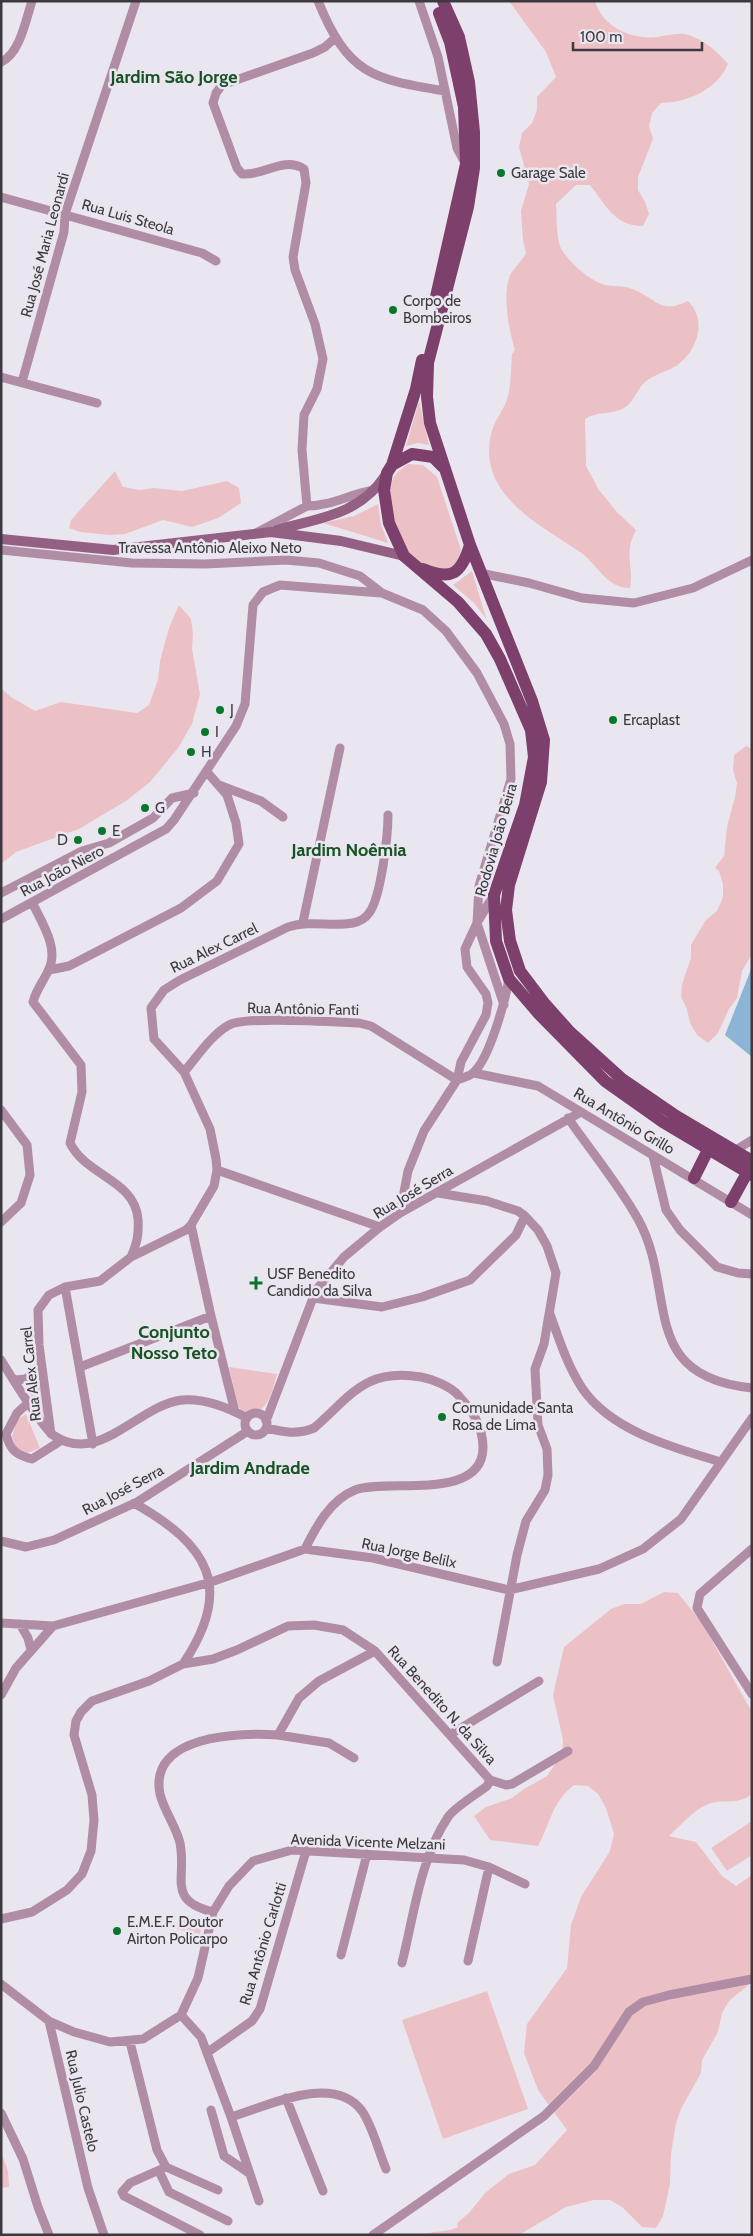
<svg xmlns="http://www.w3.org/2000/svg" width="753" height="2236" font-family="Cabin,sans-serif">
	<style>
		.green { fill: #ecc1c6 }
		.water { fill: #8cb4d4 }
		.lines { fill: none; stroke-linecap: round; stroke-linejoin: round }
		.street { stroke: #b18ca5; stroke-width: 9 }
		.secondary { stroke: #936084; stroke-width: 10 }
		.primary { stroke: #7d3f6c; stroke-width: 12 }
		.poi-dot { fill: #08772b; stroke: #eae6f0; stroke-width: 2 }
		.labels { text-anchor: middle; dominant-baseline: central; stroke-width: 5; stroke-linejoin: round; paint-order: stroke }
		.poi-label { font-size: 15px; fill: #3c3a3e; stroke: #eae6f0; text-anchor: start }
		.street-label { font-size: 15px; fill: #3c3a3e; stroke: #eae6f0 }
		.quarter-label { font-size: 18px; font-weight: bold; fill: #165423; stroke: #eae6f0 }
	</style>
	<rect width="100%" height="100%" fill="#eae6f0"/>
	<path class="green" d="M509,1H595C602,27 632,40 657,37C665,36 675,33 684,34C701,37 717,51 728,64C718,89 687,103 661,103L652,113L649,126L653,139L638,177V190L645,202L649,214L643,226C614,226 606,205 590,185H576L556,204C557,217 556,234 560,246C566,260 588,279 602,284C612,287 622,285 632,289C657,298 659,315 688,301C708,320 697,352 676,366C666,372 655,374 645,382C636,390 635,401 624,408C612,415 597,411 585,419L586,466L599,490L617,512L636,530C623,555 634,563 630,588C605,588 598,564 580,552C539,524 477,495 491,434C494,420 505,409 508,396C511,384 511,367 512,354L515,350C509,330 502,296 510,275C514,268 522,261 526,253L523,240L521,211L529,184L519,147L522,133L532,123L537,110V97L556,77L546,52Z
		M419,401L429,445L418,443L406,446Z
		M408,464L423,465L437,477L461,550L456,565L445,574C440,573 433,574 430,572C401,555 378,509 394,477C396,472 404,468 408,464Z
		M115,471L123,487L139,490L154,488L182,491L227,481L239,488L241,503L218,518L192,527L163,520L125,534L109,535L80,532L69,528L71,520Z
		M378,504L381,524L388,543L323,523L354,516Z
		M472,571L487,621H488L474,603L453,585Z
		M179,605L191,619L193,634L192,648L200,694L192,724L178,748L150,782L126,801L79,829L16,852L1,864V688L11,697L35,711L61,702L137,713L149,705L158,680L160,661L169,628Z
		M746,746L752,749V954L742,971L737,998L729,1009L718,1033L708,1043L697,1035L690,1023L687,1009L681,997L682,984L691,958V945L705,921L717,911L723,897V884L719,871L715,868L724,856L727,827L735,797L737,783L733,770L734,755Z
		M229,1367L277,1374C272,1392 268,1416 244,1413L238,1406Z
		M39,1380L46,1419L24,1385H29Z
		M26,1414L40,1448L27,1453L17,1448L12,1437L17,1420Z
		M664,1592L678,1593L702,1623L752,1712V1794C735,1807 723,1797 706,1805C693,1811 680,1826 669,1836L696,1842L722,1876L736,1886L752,1875V1982L729,2001L722,2013L718,2032L702,2060L701,2073L681,2109L676,2123L671,2154L670,2184L663,2216L656,2228L642,2227L622,2207L610,2200H594L566,2207L519,2235H422C434,2230 447,2233 458,2227L457,2223L469,2213L485,2193L509,2174L535,2165L567,2130L538,2090L524,2053L527,2024L567,1968L571,1925L581,1897L610,1851L614,1834L606,1808L598,1794L588,1786L574,1785C551,1803 551,1823 538,1846L490,1840L474,1816L486,1807L512,1798L524,1789L547,1776L562,1754L563,1740L553,1695L564,1647L611,1609L624,1604H641Z
		M752,1821V1855L727,1871L711,1848Z
		M179,1915L203,1921L200,1934L176,1929Z
		M487,1991L528,2109L443,2139L402,2020Z
		M1,2152L8,2171L9,2187L1,2188Z"/>
	<path class="water" d="M752,967V1057L725,1035Z"/>
	<g class="lines">
		<path class="street" d="M318,1C348,74 371,79 445,91
			M419,1L438,57L457,148L464,161
			M1,62C20,54 26,19 32,1
			M1,197L202,253L216,261
			M1,377L97,403
			M22,382L64,232L65,214L136,1
			M307,506C331,506 350,494 374,490
			M256,533L307,506L302,450L304,415L317,389L323,359L315,324L295,270L293,257L306,183L304,169C283,156 264,176 242,174L237,168L213,103L216,93L222,85L313,53L325,47L335,38
			M1,550L132,563L205,564L286,560L319,563L360,576L382,593L423,610L446,631L477,673L504,724L510,744L511,779L479,886L477,923L504,1005
			M480,573L529,583L582,598L634,603L693,588L752,560
			M219,785L261,801L283,817
			M1,893L82,851L109,843L153,818L172,798L194,793
			M32,902C42,923 60,949 48,971C43,982 36,990 33,1002L81,1065L82,1092L70,1143C86,1176 135,1180 138,1219C139,1235 137,1243 131,1257
			M1,919L166,829L174,820L236,726L245,704L253,605L263,592L280,585L381,593
			M303,922L340,748
			M49,970L69,966L181,908L217,881L239,844L236,823L227,795L207,772
			M184,1072C197,1057 211,1035 229,1025C245,1016 336,1022 359,1023L371,1026L457,1080
			M474,1073L538,1086L752,1215
			M457,1080C462,1078 471,1076 474,1072C490,1057 505,1001 509,979
			M1,1110L27,1145L30,1175L21,1203L1,1222
			M568,1118C591,1151 619,1185 638,1219C678,1291 636,1376 752,1388
			M734,1151L752,1140
			M653,1156L666,1210L680,1230L717,1267L738,1273L752,1274
			M217,1170L380,1227
			M438,1193L487,1201L518,1211L525,1216L538,1230L547,1246L556,1273L544,1344L535,1369L538,1425L547,1449L548,1475L545,1490L526,1521L517,1555L497,1662
			M400,1213L408,1171L424,1131L457,1080L461,1062L486,1015L488,1003L486,994L467,967L465,949L477,923L493,896
			M191,1225L211,1316L235,1412
			M65,1287L93,1444
			M313,1298L382,1307L422,1297L470,1280L516,1235L525,1216
			M550,1314C559,1339 567,1365 582,1388C611,1431 674,1448 721,1462
			M1,1360C9,1373 43,1428 53,1435C99,1467 138,1405 182,1400C205,1398 227,1407 247,1418
			M80,1367L211,1316
			M14,1380L26,1379L41,1366
			M29,1402L17,1413L6,1434C10,1450 16,1455 32,1459L62,1440
			M245 1424a11 11 0 1 1 22 0a11 11 0 1 1-22 0Z
			M266,1421L316,1290L344,1257L380,1227L400,1213L581,1112
			M266,1428C284,1432 297,1435 314,1428C352,1395 365,1368 421,1377C432,1379 450,1386 458,1395C472,1410 483,1426 483,1448C482,1502 387,1478 355,1490C330,1500 316,1527 305,1549
			M51,1434L39,1345L38,1310L49,1295L65,1287L100,1281L131,1257L186,1230L191,1225L214,1186L217,1170L216,1159L210,1129L184,1072L154,1039L151,1008L164,990L180,980L288,927C311,920 331,927 353,923C359,922 366,918 369,913C381,898 388,835 388,815
			M134,1503C208,1545 235,1587 183,1664
			M1,1541L26,1547L54,1540L137,1502L248,1431
			M752,1549L700,1594L697,1608L752,1694
			M1,1623L53,1626L211,1582L305,1549L373,1558L509,1590L599,1569L643,1549L681,1519L752,1418
			M20,1624L28,1638L31,1650
			M1,1695L16,1668L53,1626
			M451,1734L539,1681
			M278,1735L329,1743L354,1758
			M213,1912C166,1900 187,1879 180,1843C176,1826 164,1811 160,1794C148,1735 240,1732 278,1735L299,1698L319,1681L375,1651
			M1,1919L32,1912L67,1890L82,1874L91,1851L94,1820L92,1795L74,1735L76,1721L81,1712L92,1701L149,1681L183,1664L213,1659L237,1650L288,1626L314,1625L343,1630L375,1651L490,1780L506,1785L512,1784L568,1751
			M341,1955L367,1854
			M468,1961L489,1867
			M402,1963C414,1915 420,1859 448,1817C455,1807 477,1794 487,1786L490,1780
			M1,1984L49,2021L74,2032L110,2042L143,2039L181,2015L198,1978L213,1912L229,1886L253,1861L292,1850L464,1860L489,1867L525,1884
			M181,2015L201,2037L231,2117C266,2107 333,2072 362,2111C373,2127 378,2150 386,2169
			M49,2021L88,2188L104,2235
			M130,2042L157,2150L166,2167
			M208,2052L252,2021L260,2009L306,1851
			M286,2098L323,2191
			M211,2110L224,2156L249,2173
			M1,2113L23,2159L38,2207L49,2235
			M231,2117L259,2201
			M166,2167L130,2183L122,2192L124,2196L200,2235
			M166,2167L218,2190
			M159,2171L169,2192L228,2221
			M373,2235L544,2116L594,2066L629,2012L643,2002L669,1995L752,1979"/>
		<path class="secondary" d="M277,530C319,518 359,515 385,476
			M1,539L113,550L271,532L341,541L404,556"/>
		<path class="primary" d="M443,1L459,37L469,82L474,132V168L468,207L428,363L427,397L430,423L470,545L532,701L544,740L541,782L509,885L506,910L510,941L520,971L545,1004L570,1032L622,1079L676,1116L752,1161
			M435,301L466,164L464,107L450,42L439,13
			M392,465L416,389L422,360
			M443,467L433,457L412,454L392,465L387,473L384,490L389,523L404,556L458,602L486,634L500,659L531,730L534,757L525,805L494,895L496,941L509,979L539,1014L605,1081L663,1122L752,1175
			M423,569C452,581 461,574 470,545
			M694,1178L708,1150
			M731,1202L747,1173"/>
	</g>
	<g class="poi-dot">
		<circle cx="501" cy="173" r="5"/>
		<circle cx="393" cy="310" r="5"/>
		<circle cx="220" cy="710" r="5"/>
		<circle cx="613" cy="720" r="5"/>
		<circle cx="205" cy="732" r="5"/>
		<circle cx="191" cy="752" r="5"/>
		<circle cx="145" cy="808" r="5"/>
		<circle cx="102" cy="831" r="5"/>
		<circle cx="78" cy="840" r="5"/>
		<path d="M253.5 1275.5h5v5h5v5h-5v5h-5v-5h-5v-5h5z"/>
		<circle cx="442" cy="1417" r="5"/>
		<circle cx="117" cy="1931" r="5"/>
	</g>
	<g class="labels">
		<g class="poi-label">
			<text x="511" y="173">Garage Sale</text>
			<text x="403" y="301">Corpo de<tspan x="403" dy="17">Bombeiros</tspan></text>
			<text x="230" y="710">J</text>
			<text x="623" y="720">Ercaplast</text>
			<text x="215" y="732">I</text>
			<text x="201" y="752">H</text>
			<text x="155" y="808">G</text>
			<text x="112" y="831">E</text>
			<text x="68" y="840" text-anchor="end">D</text>
			<text x="267" y="1274">USF Benedito<tspan x="267" dy="17">Candido da Silva</tspan></text>
			<text x="452" y="1408">Comunidade Santa<tspan x="452" dy="17">Rosa de Lima</tspan></text>
			<text x="127" y="1922">E.M.E.F. Doutor<tspan x="127" dy="17">Airton Policarpo</tspan></text>
		</g>
		<g class="street-label">
			<text transform="translate(128 217) rotate(16)">Rua Luis Steola</text>
			<text transform="translate(45 245) rotate(-75)">Rua José Maria Leonardi</text>
			<text x="210" y="548">Travessa Antônio Aleixo Neto</text>
			<text transform="translate(496 840) rotate(-74)">Rodovia João Beira</text>
			<text transform="translate(62 871) rotate(-28)">Rua João Niero</text>
			<text transform="translate(214 948) rotate(-26)">Rua Alex Carrel</text>
			<text transform="translate(303 1009) rotate(1)">Rua Antônio Fanti</text>
			<text transform="translate(624 1121) rotate(31)">Rua Antônio Grillo</text>
			<text transform="translate(413 1192) rotate(-31)">Rua José Serra</text>
			<text transform="translate(31 1374) rotate(-96)">Rua Alex Carrel</text>
			<text transform="translate(123 1490) rotate(-28)">Rua José Serra</text>
			<text transform="translate(409 1553) rotate(12)">Rua Jorge Belilx</text>
			<text transform="translate(442 1705) rotate(48)">Rua Benedito N. da Silva</text>
			<text transform="translate(368 1842) rotate(2)">Avenida Vicente Melzani</text>
			<text transform="translate(263 1944) rotate(-73)">Rua Antônio Carlotti</text>
			<text transform="translate(82 2101) rotate(77)">Rua Julio Castelo</text>
		</g>
		<g class="quarter-label">
			<text x="174" y="77">Jardim São Jorge</text>
			<text x="349" y="850">Jardim Noêmia</text>
			<text x="174" y="1332">Conjunto<tspan x="174" dy="21">Nosso Teto</tspan></text>
			<text x="250" y="1468">Jardim Andrade</text>
		</g>
	</g>
	<rect width="753" height="2236" fill="none" stroke="#3c3a3e" stroke-width="5"/>
	<path d="M573 42v8h129v-8" fill="none" stroke="#3c3a3e" stroke-width="2.5"/>
	<text x="580" y="42" font-size="15" fill="#3c3a3e" stroke="#eae6f0" stroke-width="4" paint-order="stroke">100 m</text>
</svg>
